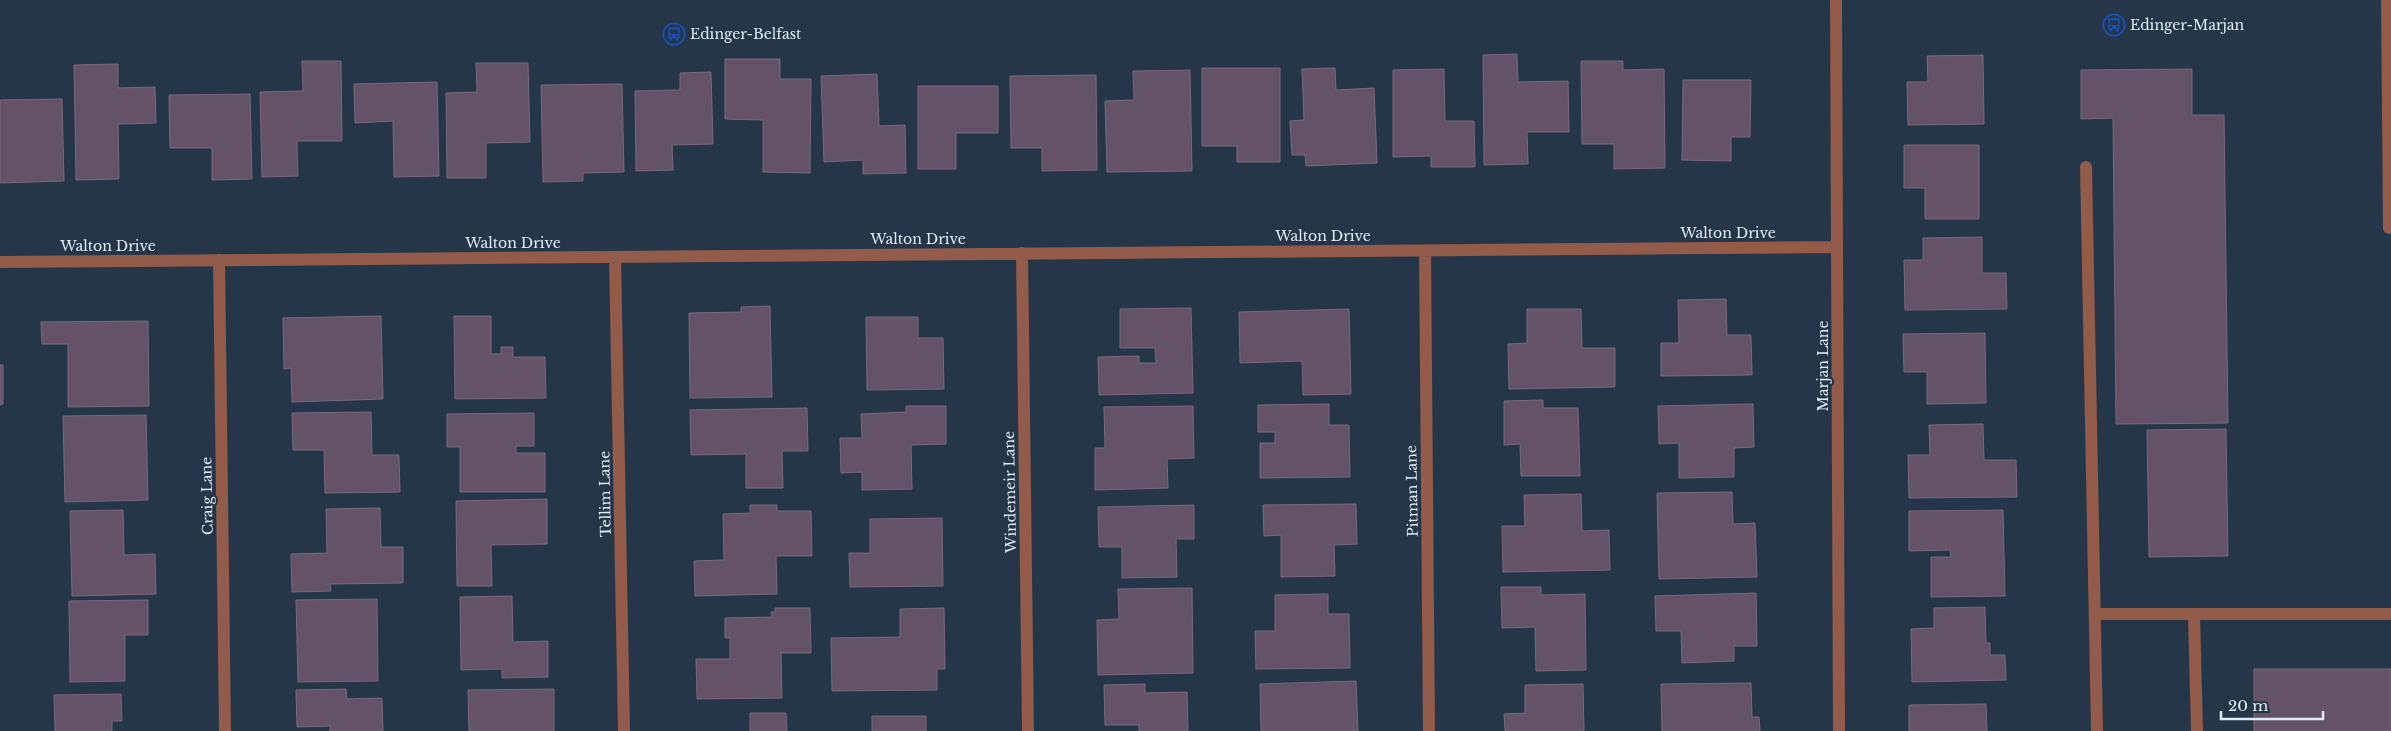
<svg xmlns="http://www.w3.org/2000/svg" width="2391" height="731" font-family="'Libre Baskerville',serif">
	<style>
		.building { fill: #645368; stroke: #7a697e }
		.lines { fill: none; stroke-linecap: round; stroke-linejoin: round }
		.minor { stroke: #935b4a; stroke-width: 12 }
		.labels { text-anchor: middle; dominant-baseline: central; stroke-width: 4.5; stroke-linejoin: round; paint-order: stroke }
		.poi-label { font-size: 14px; fill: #e0ebf6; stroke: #243648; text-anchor: start }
		.street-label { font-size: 14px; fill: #e0ebf6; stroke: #243648 }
	</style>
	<rect width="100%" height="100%" fill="#243648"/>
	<path class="building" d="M1517,54L1518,82L1568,81L1569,132H1527L1528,164L1484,165L1483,55Z
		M1983,55L1984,124L1908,125L1907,82H1928L1927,56Z
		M725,59H780V79H811L810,173L763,172V120L725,119Z
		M302,61H341L342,141H297L298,176L262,177L260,92L303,91Z
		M1581,61H1623V70L1664,69L1665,168L1614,169V144H1582Z
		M476,63H528L530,142L486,143V178H447L446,93L477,92Z
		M118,64V88L155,87L156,123L118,124L119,179L76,180L74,65Z
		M1202,68H1280V162H1237V146H1202Z
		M1335,68L1336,90L1374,88L1377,163L1306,166L1305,155H1292L1290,121L1304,120L1302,69Z
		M1444,69L1445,121H1474L1475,167H1431V156L1393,157V70Z
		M2192,69V115H2224L2228,423L2116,424L2113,118L2081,119V70Z
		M1190,70L1192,171L1107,172L1105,101L1134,100L1133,71Z
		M711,72L713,144L672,145L673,170L636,171L635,91L680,90V73Z
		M877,74L879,126L905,125L906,173L863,174V160L824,162L821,76Z
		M1096,75L1097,170L1042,171V148H1011L1010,76Z
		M1683,80H1751L1750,137H1731V161L1682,160Z
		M437,82L439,176L394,177L393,121L355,123L354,84Z
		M622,84L624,172L583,173V181L543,182L541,85Z
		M918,86H998V133H956V169H918Z
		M250,94L252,179L212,180V148H170L169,95Z
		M62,99L64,181L0,183V100Z
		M1904,145H1979V219H1925V188H1904Z
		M1982,237V273H2006L2007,309L1905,310L1904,260H1923V238Z
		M1726,299L1727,335H1751L1752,375L1661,376V343H1679L1678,300Z
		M770,306L772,397L690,398L689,313L741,312V307Z
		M1191,308L1193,393L1099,395L1098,357L1139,356V363H1156L1155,348H1120V309Z
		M1349,309L1351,394L1303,395L1302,361L1240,363L1239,312Z
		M1527,309H1581L1582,348H1615V387L1509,389L1508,344L1527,343Z
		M381,316L383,399L292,402L291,368L284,369L283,318Z
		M454,316H491V354H501V347H513V357H545L546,398L455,399Z
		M866,317H918V338H943L944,389L867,390Z
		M148,321L149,406L68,407V344H42L41,322Z
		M1985,333L1986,403L1927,404V372H1904L1903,334Z
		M0,365H3V404L0,405Z
		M1543,400V408H1578L1580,476H1521L1520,444L1504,445V401Z
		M1329,404V425H1349L1350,477L1260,478V443H1275V432H1258V405Z
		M1753,404L1754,447L1734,448V477L1679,478V443L1659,444L1658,406Z
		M906,406H946V444L911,445L912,489L862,490V472L841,473L840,438H862L861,414L906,412Z
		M1193,406L1194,458L1167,459L1168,488L1095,490V448H1105L1104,407Z
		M807,408L808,451H782L783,488H746V454L691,455L690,410Z
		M371,412L372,455H399L400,492L325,493L324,450H293L292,413Z
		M534,413V446H516V453H545V492H460V447H447V414Z
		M146,415L148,500L65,502L63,416Z
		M1983,424L1984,460H2016L2017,497L1909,498L1908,455H1930L1929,425Z
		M2226,429L2228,556L2149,557L2147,430Z
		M1732,492L1733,524L1755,523L1757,577L1659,579L1657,493Z
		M1581,494L1582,531L1609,530L1610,570L1503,572L1502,526H1525L1524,495Z
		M547,499V544L491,545L492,586H457L456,501Z
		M1356,504L1357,544L1334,545L1335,576L1281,577V535L1264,536L1263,505Z
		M750,505H777V511H811L812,556H776L777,594L695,596L694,561L724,560L723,514L750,513Z
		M1194,505V539H1176L1177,577L1122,578V547H1099L1098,507Z
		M380,508L381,547H403V583L330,584L331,591L292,592L291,554L327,553L326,509Z
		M123,510L124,555L155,554L156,594L72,596L70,511Z
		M2003,510L2005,596L1931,597V557H1951L1950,550L1909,551V511Z
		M942,518L943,586L850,587L849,553H870V519Z
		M1501,587H1541V595L1585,594L1586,670L1536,671L1535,627L1502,628Z
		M1192,588L1193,673L1098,675L1097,620L1119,619L1118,589Z
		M1756,593L1757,646H1734V661L1682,663L1681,631H1656L1655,596Z
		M1328,594V614H1349L1350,668L1256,669L1255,631H1275V595Z
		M512,596L513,642L548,641V677L502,678V669L461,670L460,597Z
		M377,599L378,681L298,682L296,600Z
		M148,600V635H125V681L70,682L69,601Z
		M1985,607L1986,643H1990V655H2005L2006,680L1912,682L1911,629L1934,628V608Z
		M775,608H810L811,653H781L782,698L697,699L696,659H730V638H725V618L772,617L771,612H775Z
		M944,608L945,669H937V690L832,691L831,638L900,637V609Z
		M2254,669H2391V731H2254Z
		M1356,681L1358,731H1261L1260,684Z
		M1751,683L1752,717H1759L1760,731H1662L1661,684Z
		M1145,684V693L1187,692L1188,731H1139V725H1105L1104,685Z
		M1583,684L1584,731H1505L1504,714L1525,713V685Z
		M346,689L347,699L382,698L383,731H330V726L297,727L296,690Z
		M554,689V731H469L468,690Z
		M121,694L122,721H112V731H55L54,695Z
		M1986,704L1987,731H1909V705Z
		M750,713H786L787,731H750Z
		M872,716H926V731H872Z"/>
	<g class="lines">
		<path class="minor" d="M1836,0L1839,731
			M2387,0L2389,228
			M2086,167L2097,731
			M1425,251L1429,731
			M1022,253L1028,731
			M615,257L624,731
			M219,260L225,731
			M0,262L1837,247
			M2095,614H2391
			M2194,614L2197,731"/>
	</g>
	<defs>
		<g id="bus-ring" transform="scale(1.125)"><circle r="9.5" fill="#243648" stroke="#1a4fb4" stroke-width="1.5"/><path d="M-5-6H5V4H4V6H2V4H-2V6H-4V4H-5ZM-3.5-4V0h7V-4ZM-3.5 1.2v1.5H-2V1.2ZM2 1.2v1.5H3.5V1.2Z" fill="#1a4fb4"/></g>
	</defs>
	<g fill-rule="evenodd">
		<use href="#bus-ring" x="2114" y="25"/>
		<use href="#bus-ring" x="674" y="34"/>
	</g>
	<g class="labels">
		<g class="poi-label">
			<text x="2130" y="25">Edinger-Marjan</text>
			<text x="690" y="34">Edinger-Belfast</text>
		</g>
		<g class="street-label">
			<text x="1728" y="233">Walton Drive</text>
			<text x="1323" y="236">Walton Drive</text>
			<text x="918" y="239">Walton Drive</text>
			<text x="513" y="243">Walton Drive</text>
			<text x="108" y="246">Walton Drive</text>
			<text transform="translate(1823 366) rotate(-90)">Marjan Lane</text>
			<text transform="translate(1412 491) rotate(-91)">Pitman Lane</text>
			<text transform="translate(1010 492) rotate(-91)">Windemeir Lane</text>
			<text transform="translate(605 494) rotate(-91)">Tellim Lane</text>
			<text transform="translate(207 496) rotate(-91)">Craig Lane</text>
		</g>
	</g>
	<path d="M2221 711v8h102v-8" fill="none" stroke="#e0ebf6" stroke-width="2.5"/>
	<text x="2228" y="711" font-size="15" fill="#e0ebf6" stroke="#243648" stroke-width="4" paint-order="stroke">20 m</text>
</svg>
